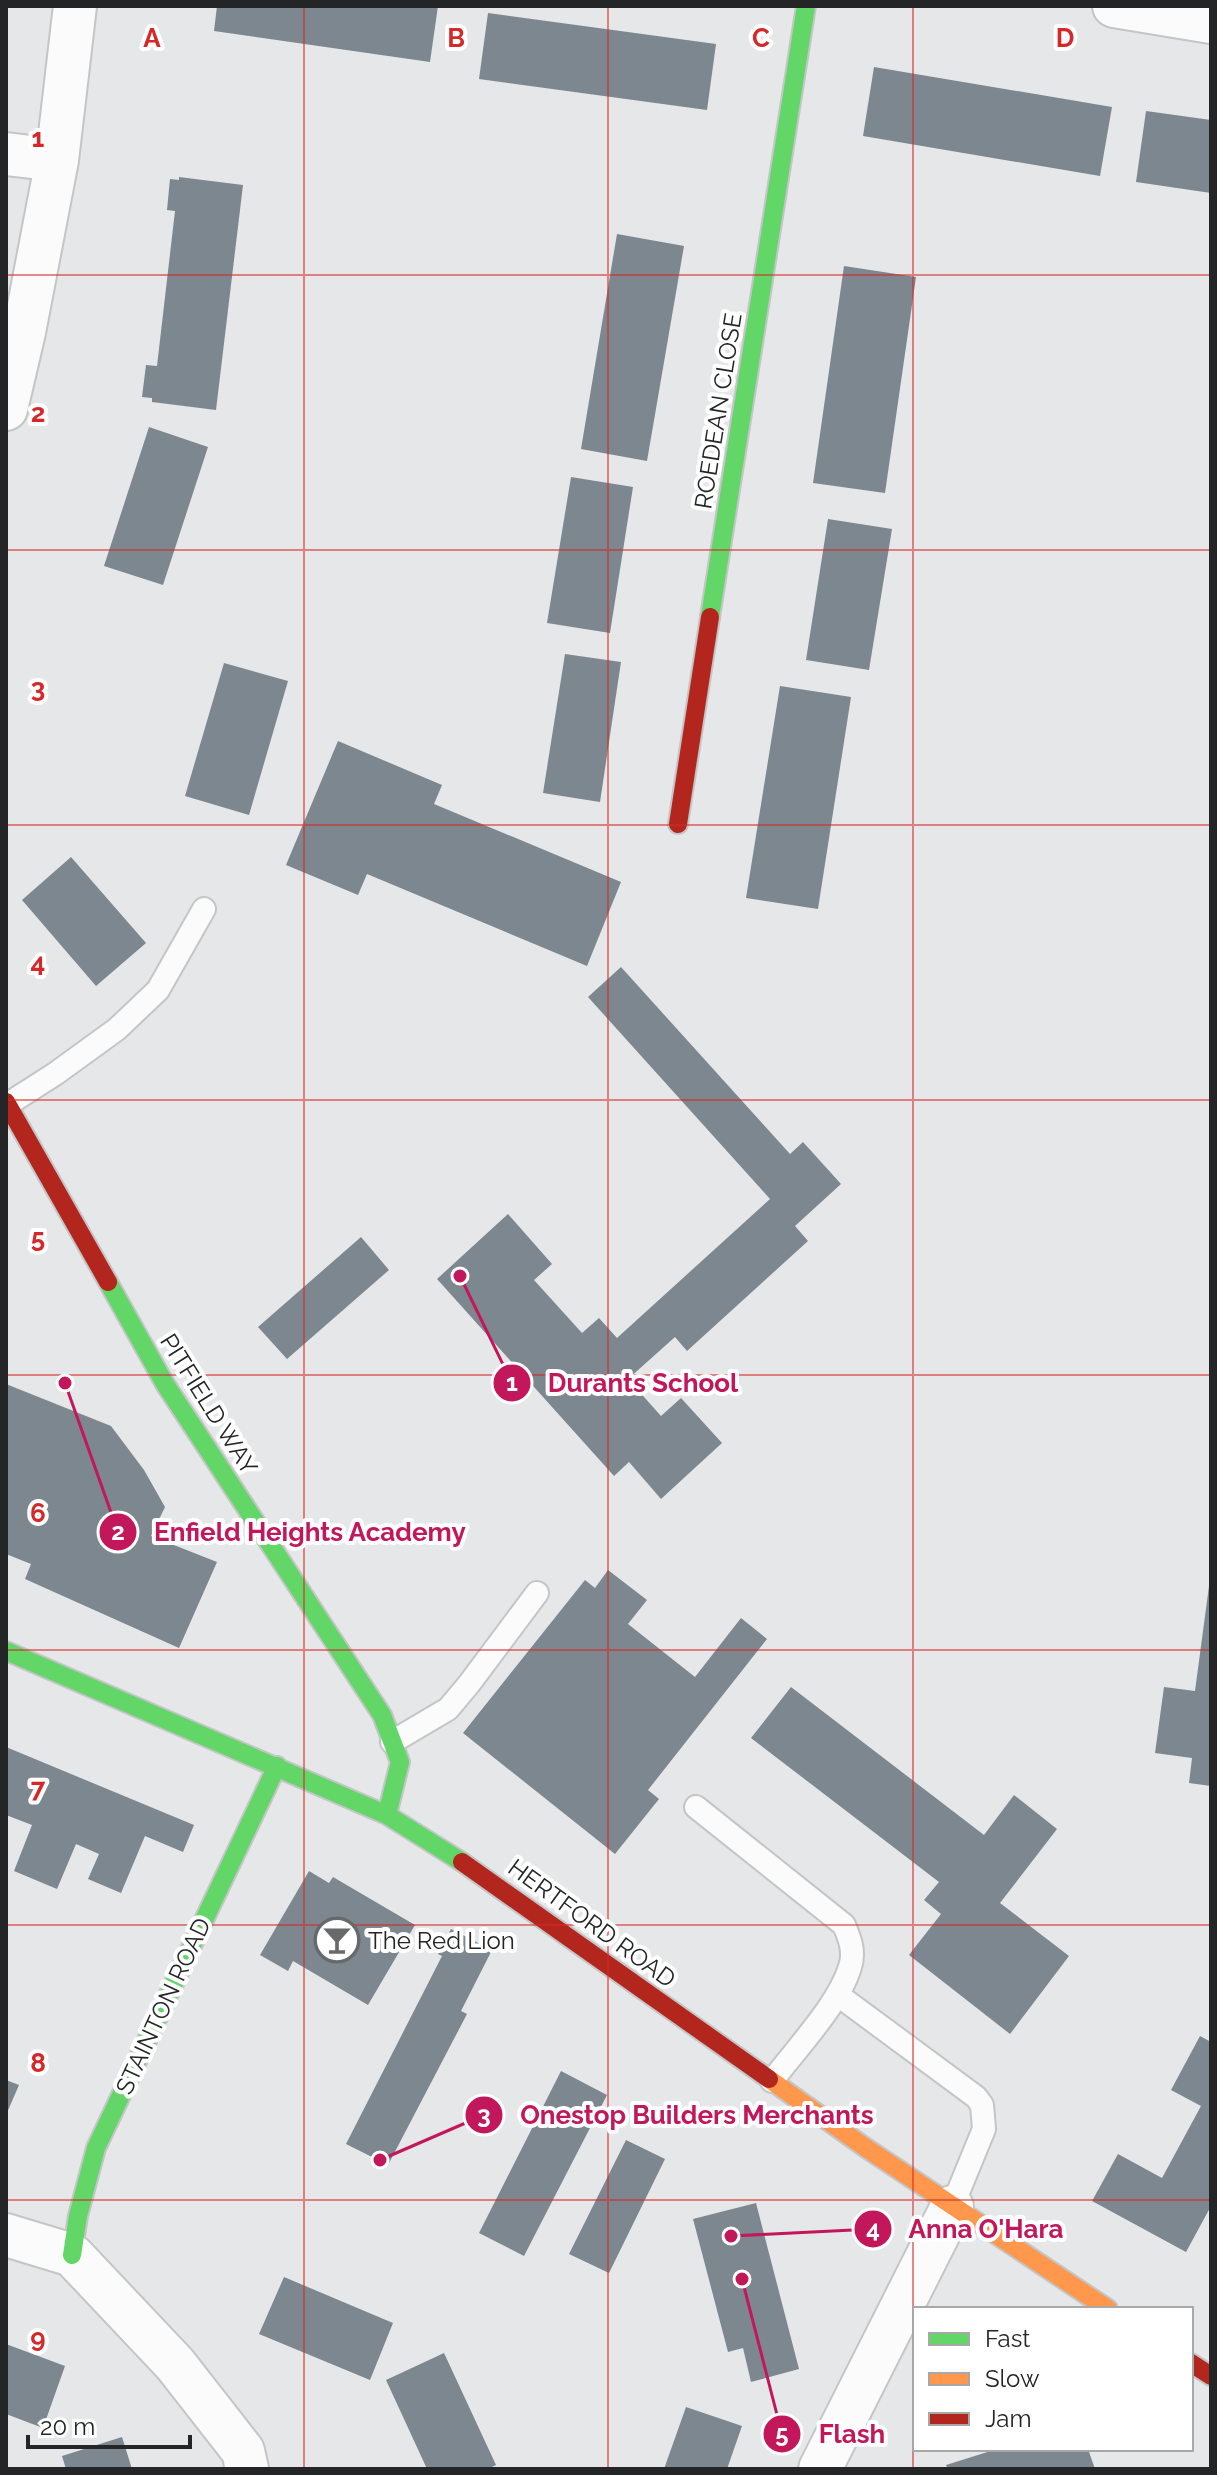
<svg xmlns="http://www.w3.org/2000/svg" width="1217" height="2475" font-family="Raleway,sans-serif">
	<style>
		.building { fill: #7d878f }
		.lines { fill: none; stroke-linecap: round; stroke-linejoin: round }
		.lane-casing { stroke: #c4c5c6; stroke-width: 26 }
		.street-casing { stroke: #c4c5c6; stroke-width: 46 }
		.fast-casing { stroke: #c4c5c6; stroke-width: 22 }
		.slow-casing { stroke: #c4c5c6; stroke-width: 22 }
		.jam-casing { stroke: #c4c5c6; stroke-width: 22 }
		.lane { stroke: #fbfbfc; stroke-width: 22 }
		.street { stroke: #fbfbfc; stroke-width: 42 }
		.fast { stroke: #63d668; stroke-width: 18 }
		.slow { stroke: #ff974d; stroke-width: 18 }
		.jam { stroke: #b3261e; stroke-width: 18 }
		.grid { fill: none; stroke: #d62828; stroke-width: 2; stroke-opacity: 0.55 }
		.labels { text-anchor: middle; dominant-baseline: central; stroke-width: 8; stroke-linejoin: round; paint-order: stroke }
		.street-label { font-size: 24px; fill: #242526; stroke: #fff }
		.poi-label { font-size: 24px; fill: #242526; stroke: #fff; text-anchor: start }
		.grid-label { font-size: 26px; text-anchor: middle; font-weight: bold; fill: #d62828; stroke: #fff; stroke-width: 8; stroke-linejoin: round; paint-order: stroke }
		.leader { fill: none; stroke: #c2185b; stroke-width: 3 }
		.callout-dot { fill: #c2185b; stroke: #fff; stroke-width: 3 }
		.mark-label { font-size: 24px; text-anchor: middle; font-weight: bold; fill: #fff }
		.callout-label { font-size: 26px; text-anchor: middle; font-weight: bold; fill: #c2185b; stroke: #fff; stroke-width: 8; stroke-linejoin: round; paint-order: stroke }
	</style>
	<rect width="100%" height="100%" fill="#e6e7e9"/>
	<path class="building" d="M217,6H438L430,62L214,31Z
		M488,13L716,44L707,110L479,79Z
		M874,67L1112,107L1100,176L863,136Z
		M1146,111L1211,120V193L1136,182Z
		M179,177L243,185L216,410L152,402V398L142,397L146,365L157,366L175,211L167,210L170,179L179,180Z
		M617,234L684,246L647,461L581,449Z
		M844,266L916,277L885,493L813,483Z
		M149,427L208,447L163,585L104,566Z
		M571,477L633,487L610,633L547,623Z
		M828,519L892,529L869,670L806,660Z
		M565,654L621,662L600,802L543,793Z
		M224,663L288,681L249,815L185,796Z
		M780,686L851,697L818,909L746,898Z
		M338,741L442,785L434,804L621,882L587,966L367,874L358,895L286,865Z
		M71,857L146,943L96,986L22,900Z
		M621,967L790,1154L803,1142L841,1184L795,1226L808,1241L687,1351L675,1337L628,1379L661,1416L681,1398L722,1443L661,1499L629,1462L614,1476L437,1279L508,1214L552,1264L534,1280L582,1333L599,1318L617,1338L770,1199L588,997Z
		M361,1237L389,1270L287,1359L258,1327Z
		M6,1384L111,1426L144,1470L165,1507L151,1536L217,1562L179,1648L25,1579L31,1564L6,1554Z
		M608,1570L647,1600L628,1624L695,1677L741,1618L767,1639L648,1790L659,1799L615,1854L463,1733L585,1580L595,1588Z
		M1209,1586H1211V1786L1189,1783L1192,1758L1155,1753L1164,1687L1195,1691Z
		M791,1687L984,1835L1014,1795L1057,1829L1000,1903L1069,1956L1010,2034L909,1955L941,1914L924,1900L939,1882L751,1738Z
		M6,1747L194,1825L183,1852L145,1836L121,1893L88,1879L99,1854L76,1844L57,1889L14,1871L32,1825L6,1815Z
		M309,1871L329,1883L333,1877L415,1925L368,2005L293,1961L288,1971L260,1955Z
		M451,1929L492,1950L461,2011L467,2014L388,2165L346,2144L442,1956L438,1954Z
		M1200,2036L1211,2042V2206L1186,2252L1092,2201L1118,2154L1162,2178L1201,2106L1171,2090Z
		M561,2071L607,2095L524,2256L479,2233Z
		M6,2080L19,2085L6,2115Z
		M626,2140L665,2159L609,2273L569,2254Z
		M756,2203L799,2369L751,2382L743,2348L728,2352L693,2219Z
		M284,2277L393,2323L370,2380L259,2334Z
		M6,2344L65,2366L43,2428L6,2414Z
		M444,2353L496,2465L488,2469H427L386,2380Z
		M686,2407L742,2426L727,2469H664Z
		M122,2437L132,2469H66L62,2456Z
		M997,2449H1088L1095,2469H948L946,2465Z"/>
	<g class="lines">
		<g class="lane-casing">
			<path id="lane" d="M8,1104L55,1074L117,1029L158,990L204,909
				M392,1742L448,1709L469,1684L537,1593
				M696,1807L844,1925C850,1939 855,1952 850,1967C839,2004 796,2049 772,2081
				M838,1995L976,2097L982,2105L984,2129L952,2207"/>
		</g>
		<g class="street-casing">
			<path id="street" d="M1114,6L1211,22
				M6,154L57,160
				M6,409L24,332L57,160L75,6
				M6,2235L72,2255L175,2364L243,2451L247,2469
				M820,2469L952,2207"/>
		</g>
		<g class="fast-casing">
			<path id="fast" d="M710,617L806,6
				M108,1282L165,1384L382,1715L400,1762L387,1815
				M6,1651L387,1815L462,1862
				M72,2255L78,2216L96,2148L277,1766"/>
		</g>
		<g class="slow-casing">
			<path id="slow" d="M769,2079L866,2148L1108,2309"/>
		</g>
		<g class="jam-casing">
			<path id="jam" d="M678,824L710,617
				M6,1102L108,1282
				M462,1862L769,2079
				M1191,2363L1211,2376"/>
		</g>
		<use href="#lane" class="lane"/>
		<use href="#street" class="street"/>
		<use href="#fast" class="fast"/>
		<use href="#slow" class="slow"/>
		<use href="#jam" class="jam"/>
	</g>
	<path class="grid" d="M304,6V2469M608,6V2469M913,6V2469M6,275H1211M6,550H1211M6,825H1211M6,1100H1211M6,1375H1211M6,1650H1211M6,1925H1211M6,2200H1211"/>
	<defs>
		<g id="bar-ring" transform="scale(2.3)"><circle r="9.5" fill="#fff" stroke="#68696a" stroke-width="1.5"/><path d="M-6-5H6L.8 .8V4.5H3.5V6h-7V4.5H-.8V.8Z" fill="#68696a"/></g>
	</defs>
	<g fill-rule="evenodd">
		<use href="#bar-ring" x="337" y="1940"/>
	</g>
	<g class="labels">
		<g class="street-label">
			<text transform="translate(718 411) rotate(-81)">ROEDEAN CLOSE</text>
			<text transform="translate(209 1404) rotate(58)">PITFIELD WAY</text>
			<text transform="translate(592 1923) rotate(36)">HERTFORD ROAD</text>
			<text transform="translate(163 2006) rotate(-65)">STAINTON ROAD</text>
		</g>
		<g class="poi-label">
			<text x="368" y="1940">The Red Lion</text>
		</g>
	</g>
	<g class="grid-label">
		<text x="152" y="47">A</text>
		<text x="456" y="47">B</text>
		<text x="761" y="47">C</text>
		<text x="1065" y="47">D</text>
		<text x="38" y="147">1</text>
		<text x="38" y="422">2</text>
		<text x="38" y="697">3</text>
		<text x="38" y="972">4</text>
		<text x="38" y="1247">5</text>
		<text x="38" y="1522">6</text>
		<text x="38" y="1797">7</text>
		<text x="38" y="2072">8</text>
		<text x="38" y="2347">9</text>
	</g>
	<path class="leader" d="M460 1276L512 1383M65 1383L118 1532M380 2160L484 2115M731 2236L873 2229M742 2279L782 2434"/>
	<g class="callout-dot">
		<circle cx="460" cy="1276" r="8"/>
		<circle cx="65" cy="1383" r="8"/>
		<circle cx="380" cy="2160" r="8"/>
		<circle cx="731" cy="2236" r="8"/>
		<circle cx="742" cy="2279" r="8"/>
		<circle cx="512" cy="1383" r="20"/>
		<circle cx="118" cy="1532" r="20"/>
		<circle cx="484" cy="2115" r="20"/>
		<circle cx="873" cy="2229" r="20"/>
		<circle cx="782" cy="2434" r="20"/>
	</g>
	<g class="mark-label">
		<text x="512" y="1391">1</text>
		<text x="118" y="1540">2</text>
		<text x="484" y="2123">3</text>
		<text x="873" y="2238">4</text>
		<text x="782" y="2442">5</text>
	</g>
	<g class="callout-label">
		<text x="643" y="1392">Durants School</text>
		<text x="310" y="1541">Enfield Heights Academy</text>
		<text x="697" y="2124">Onestop Builders Merchants</text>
		<text x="986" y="2238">Anna O'Hara</text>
		<text x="852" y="2443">Flash</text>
	</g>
	<rect width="1217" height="2475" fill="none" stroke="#242526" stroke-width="16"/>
	<rect x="913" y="2307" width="280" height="144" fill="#ffffff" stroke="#a7a8a8" stroke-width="2"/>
	<rect x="929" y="2333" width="40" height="12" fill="#63d668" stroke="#a7a8a8" stroke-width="2"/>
	<text x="985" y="2347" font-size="24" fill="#242526">Fast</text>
	<rect x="929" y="2373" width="40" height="12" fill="#ff974d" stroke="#a7a8a8" stroke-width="2"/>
	<text x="985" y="2387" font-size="24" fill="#242526">Slow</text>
	<rect x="929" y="2413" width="40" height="12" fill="#b3261e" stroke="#a7a8a8" stroke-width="2"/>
	<text x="985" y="2427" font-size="24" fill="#242526">Jam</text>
	<path d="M28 2435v12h162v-12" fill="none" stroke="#242526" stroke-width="4"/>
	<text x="40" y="2435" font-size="24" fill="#242526" stroke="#ffffff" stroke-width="6" paint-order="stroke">20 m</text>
</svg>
